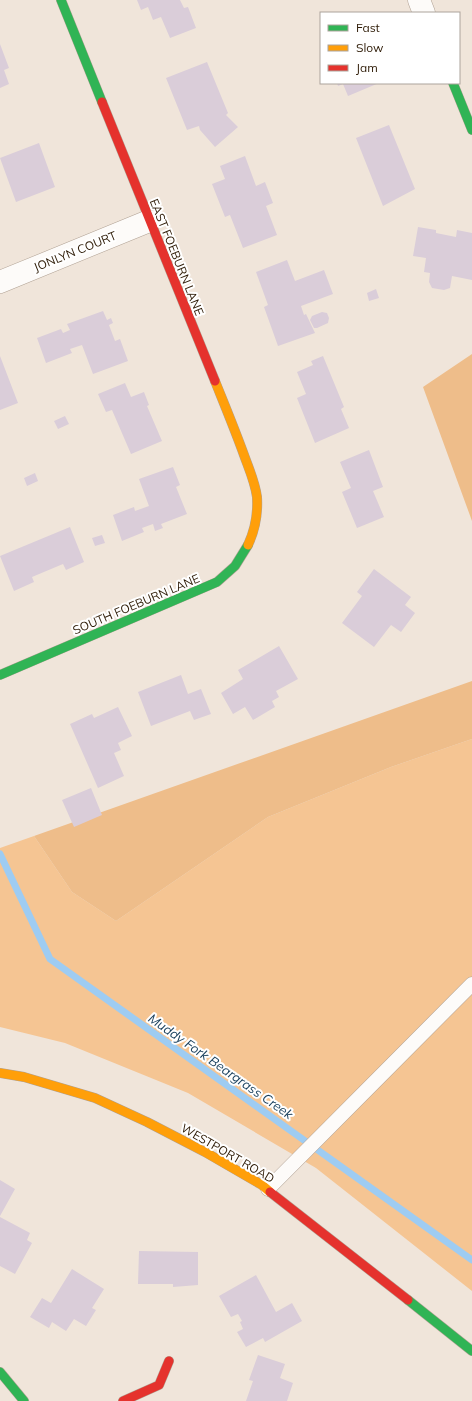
<svg xmlns="http://www.w3.org/2000/svg" width="472" height="1401" font-family="Mulish,sans-serif">
	<style>
		.green { fill: #f5c593 }
		.forest { fill: #eebd8a }
		.lines { fill: none; stroke-linecap: round; stroke-linejoin: round }
		.stream { stroke: #9eccf2; stroke-width: 7 }
		.building { fill: #dacdd9 }
		.lane-casing { stroke: #b0a193; stroke-width: 15 }
		.street-casing { stroke: #b0a193; stroke-width: 23 }
		.fast-casing { stroke: #b0a193; stroke-width: 10 }
		.slow-casing { stroke: #b0a193; stroke-width: 10 }
		.jam-casing { stroke: #b0a193; stroke-width: 10 }
		.lane { stroke: #fdfbf9; stroke-width: 14 }
		.street { stroke: #fdfbf9; stroke-width: 22 }
		.fast { stroke: #30b455; stroke-width: 9 }
		.slow { stroke: #ff9f0a; stroke-width: 9 }
		.jam { stroke: #e5322d; stroke-width: 9 }
		.labels { text-anchor: middle; dominant-baseline: central; stroke-width: 4; stroke-linejoin: round; paint-order: stroke }
		.street-label { font-size: 12px; fill: #2d1a05; stroke: #fff }
		.water-label { font-size: 13px; font-style: italic; fill: #163d5a; stroke: #fff }
	</style>
	<rect width="100%" height="100%" fill="#f0e5da"/>
	<path class="green" d="M472,739V1291L316,1168L188,1093L65,1043L0,1027V848L34,836L72,892L116,921L268,817L391,767Z"/>
	<path class="forest" d="M472,354V521L423,387Z
		M472,681V739L391,767L268,817L116,921L72,892L34,836Z"/>
	<g class="lines">
		<path class="stream" d="M0,854L50,959L472,1260"/>
	</g>
	<path class="building" d="M137,0H180L184,8L188,7L196,28L170,38L161,17L153,20L148,7L141,10Z
		M0,44L9,68L4,70L9,84L0,88Z
		M207,62L228,113L226,115L238,127L215,147L200,130L199,126L187,130L166,78Z
		M337,83H379L348,96L343,84L338,86Z
		M389,125L415,189L383,206L356,138Z
		M39,143L55,187L16,202L0,158Z
		M245,156L256,186L265,182L273,203L266,206L277,235L243,248L230,215L225,217L212,184L225,179L220,166Z
		M418,227L436,230V233L456,237L457,230L472,233V280L452,276L450,288L444,290L432,288L429,282L430,273L424,272L426,258L413,256Z
		M287,260L295,281L324,270L333,294L301,306L304,315L306,314L315,333L278,346L264,307L268,305L256,272Z
		M376,289L379,298L369,301L367,293Z
		M103,311L107,320L111,318L113,323L109,325L115,341L120,339L128,361L93,374L82,345L70,349L72,353L46,363L37,338L61,329L63,333L70,330L67,324Z
		M322,312L327,313L329,318L328,323L317,328H314L310,320L312,316Z
		M0,356L18,403L0,410Z
		M323,356L344,407L341,409L349,428L315,443L297,398L306,394L297,372L313,365L311,361Z
		M125,383L131,397L144,392L149,405L147,406L162,441L131,454L112,410L106,412L98,394Z
		M65,416L69,424L58,429L54,421Z
		M369,450L383,487L373,491L384,517L357,528L342,492L351,488L340,462Z
		M173,467L180,485L176,487L187,514L161,524L163,528L155,531L153,524L142,528L144,532L122,541L113,515L134,507L135,511L149,506L139,479Z
		M35,473L38,481L27,486L24,478Z
		M70,527L84,562L66,570L63,564L32,577L34,582L14,591L0,556Z
		M102,535L105,543L95,546L92,538Z
		M374,569L411,597L405,605L415,613L401,632L391,625L374,647L342,623L362,596L357,592Z
		M279,646L298,679L276,691L279,697L272,701L275,707L253,720L245,707L233,714L221,693L243,679L238,670Z
		M181,675L188,694L201,689L211,714L194,720L190,711L151,726L138,692Z
		M118,707L132,736L118,743L121,750L114,753L124,776L98,788L70,724L92,714L94,718Z
		M91,788L102,815L74,827L62,800Z
		M0,1180L15,1189L0,1216Z
		M0,1217L30,1233L27,1240L32,1243L15,1274L0,1266Z
		M139,1251L198,1252V1285L173,1287V1284H138Z
		M72,1269L104,1289L92,1308L96,1310L86,1326L74,1319L66,1331L52,1322L49,1328L30,1317L42,1298L51,1303Z
		M256,1275L276,1312L292,1303L302,1321L265,1342L263,1338L246,1347L237,1332L243,1329L240,1322L242,1321L238,1314L231,1317L219,1296Z
		M258,1355L285,1364L280,1378L293,1383L287,1401H246L253,1381L249,1380Z"/>
	<g class="lines">
		<g class="lane-casing">
			<path id="lane" d="M268,1189L472,984"/>
		</g>
		<g class="street-casing">
			<path id="street" d="M419,0L424,13
				M0,282L149,221"/>
		</g>
		<g class="fast-casing">
			<path id="fast" d="M61,0L102,102
				M453,83L472,130
				M0,675L217,582L235,566L248,545
				M408,1300L472,1351
				M0,1372L24,1401"/>
		</g>
		<g class="slow-casing">
			<path id="slow" d="M215,381C225,406 235,430 244,455C249,469 255,482 257,497C258,513 255,530 248,545
				M0,1073L24,1077L95,1098L147,1122L205,1152L262,1185L270,1192"/>
		</g>
		<g class="jam-casing">
			<path id="jam" d="M102,102L215,381
				M270,1192L408,1300
				M123,1401L159,1385L169,1361"/>
		</g>
		<use href="#lane" class="lane"/>
		<use href="#street" class="street"/>
		<use href="#fast" class="fast"/>
		<use href="#slow" class="slow"/>
		<use href="#jam" class="jam"/>
	</g>
	<g class="labels">
		<g class="street-label">
			<text transform="translate(75 251) rotate(-22)">JONLYN COURT</text>
			<text transform="translate(177 257) rotate(68)">EAST FOEBURN LANE</text>
			<text transform="translate(136 604) rotate(-23)">SOUTH FOEBURN LANE</text>
			<text transform="translate(228 1153) rotate(30)">WESTPORT ROAD</text>
		</g>
		<g class="water-label">
			<text transform="translate(221 1066) rotate(35)">Muddy Fork Beargrass Creek</text>
		</g>
	</g>
	<rect x="320" y="12" width="140" height="72" fill="#ffffff" stroke="#aba39b"/>
	<rect x="328" y="25" width="20" height="6" fill="#30b455" stroke="#aba39b"/>
	<text x="356" y="32" font-size="12" fill="#2d1a05">Fast</text>
	<rect x="328" y="45" width="20" height="6" fill="#ff9f0a" stroke="#aba39b"/>
	<text x="356" y="52" font-size="12" fill="#2d1a05">Slow</text>
	<rect x="328" y="65" width="20" height="6" fill="#e5322d" stroke="#aba39b"/>
	<text x="356" y="72" font-size="12" fill="#2d1a05">Jam</text>
</svg>
